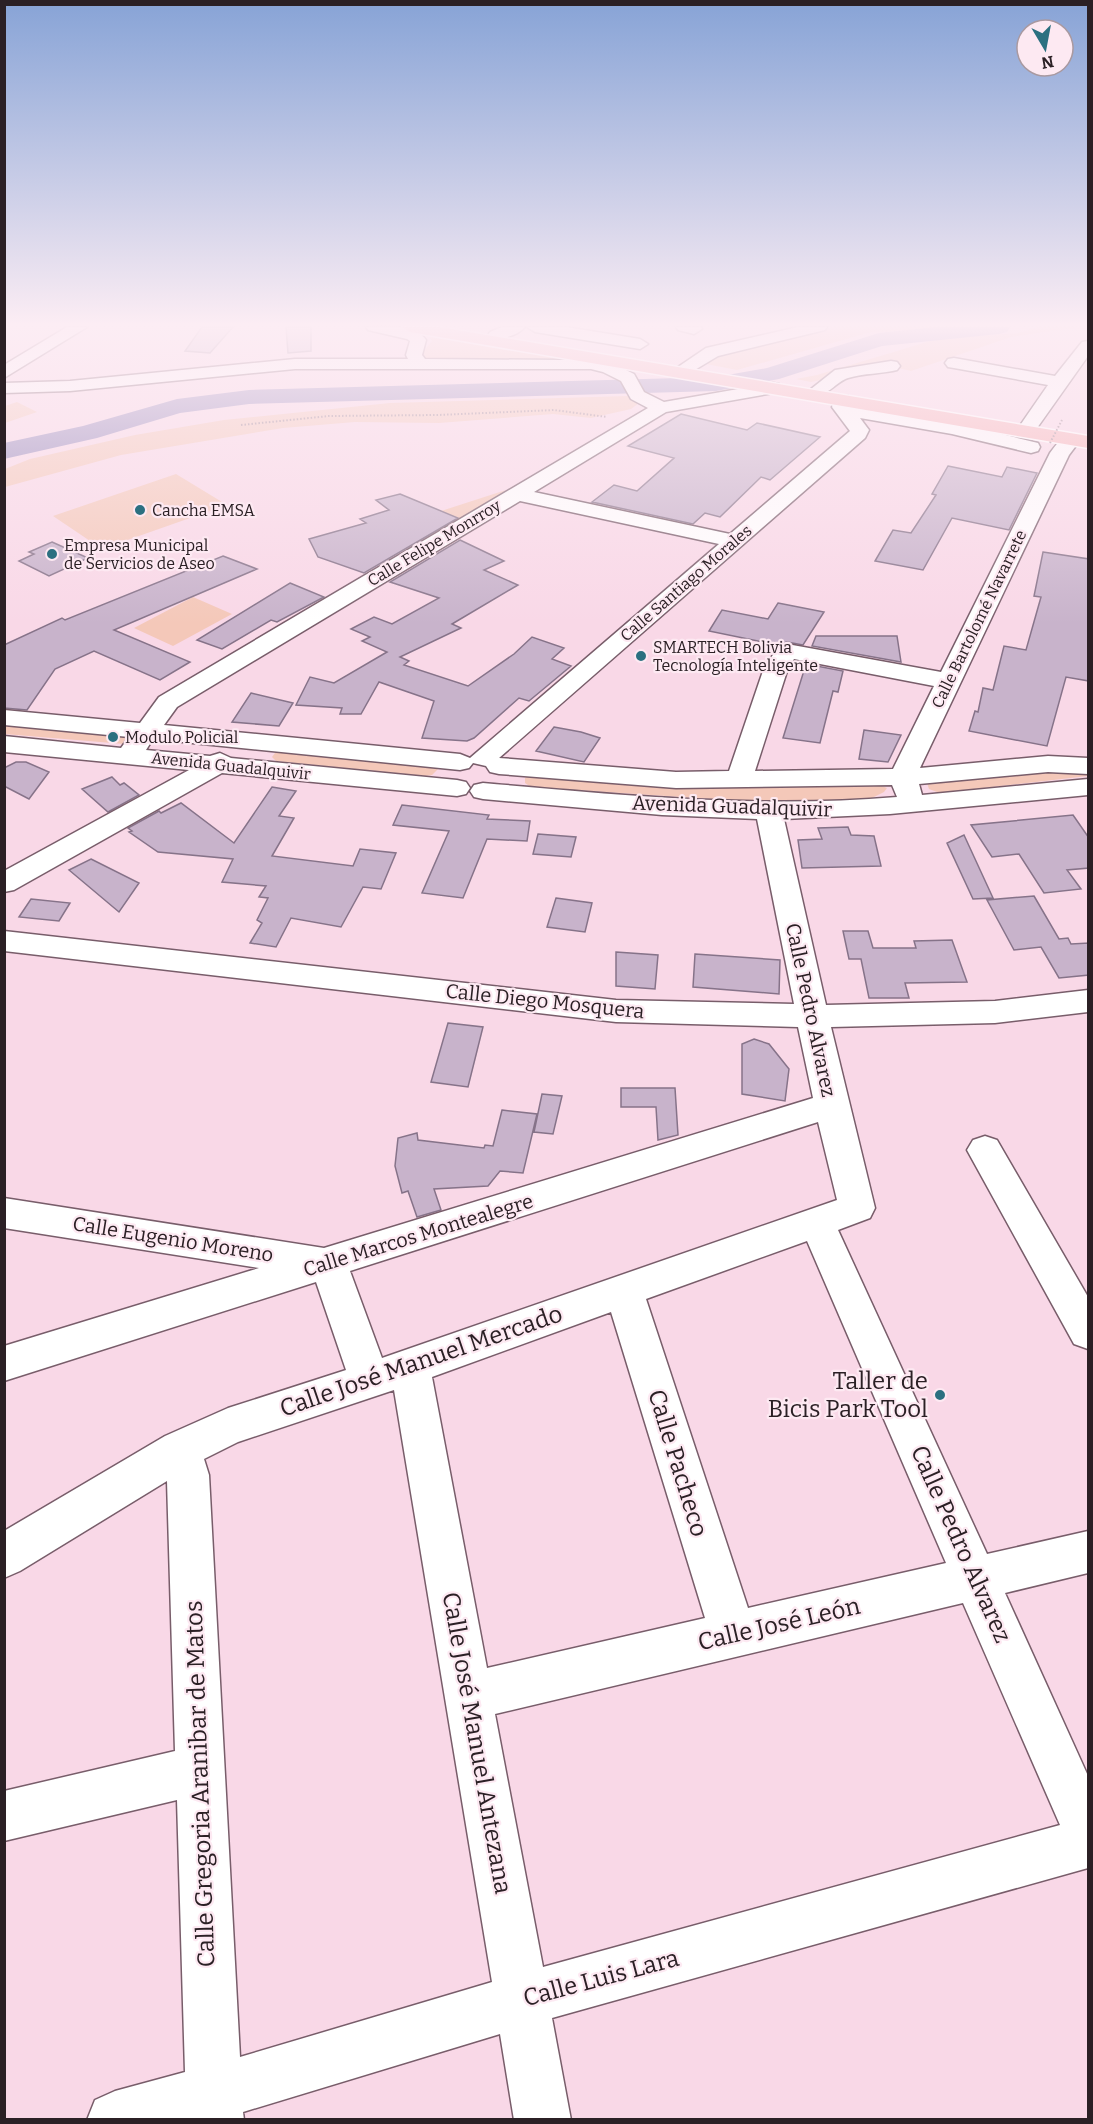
<svg xmlns="http://www.w3.org/2000/svg" width="1093" height="2124" font-family="Bitter,serif">
	<style>
		.green { fill: #f4c8b9 }
		.lines { fill: none; stroke-linecap: round; stroke-linejoin: round }
		.river { fill: #9689bc; fill-rule: evenodd }
		.building { fill: #c8b3cb; stroke: #867389; stroke-width: 1.5 }
		.minor-casing { stroke: #785d6a; stroke-width: 3 }
		.highway-casing { stroke: #fff; stroke-width: 3 }
		.path { stroke: #9a838e; stroke-width: 2; stroke-dasharray: 1.5 2; stroke-linecap: butt }
		.minor { fill: #fff; fill-rule: evenodd }
		.highway { fill: #f6b2b6; fill-rule: evenodd }
		.path-bridge { stroke: #9a838e; stroke-width: 2; stroke-dasharray: 1.5 2; stroke-linecap: butt }
		.poi-dot { fill: #2b7080; stroke: #fde9f2; stroke-width: 2 }
		.labels { text-anchor: middle; dominant-baseline: central; stroke-width: 4.5; stroke-linejoin: round; paint-order: stroke }
		.far-poi-label { font-size: 16px; fill: #2b2025; stroke: #fde9f2; text-anchor: start }
		.far-street-label { font-size: 16px; fill: #2b2025; stroke: #fde9f2 }
		.street-label { font-size: 20px; fill: #2b2025; stroke: #fde9f2 }
		.near-street-label { font-size: 24px; fill: #2b2025; stroke: #fde9f2 }
		.near-poi-label { font-size: 24px; fill: #2b2025; stroke: #fde9f2; text-anchor: end }
	</style>
	<rect width="100%" height="100%" fill="#f9d8e7"/>
	<path class="green" d="M832,327H973L871,332L737,370L706,364L719,352Z
		M1039,327H1077L1011,337L911,371L890,366L811,382L796,379L817,375L937,339L1018,333Z
		M429,335L558,358L560,360L427,363L420,355L432,341Z
		M628,396L639,403L631,409L591,418L553,414L439,423L355,422L283,428L121,455L5,487V469L30,459L135,435L224,420L390,403Z
		M17,402L37,412L5,423V406Z
		M176,474L227,505L102,549L53,516Z
		M506,490L463,520L438,512Z
		M193,597L232,614L173,646L134,628Z
		M4,722L132,733L124,744L5,734Z
		M278,749L437,766L438,769L432,775L425,776L276,761L272,757Z
		M1077,770L1088,771V776L949,792H937L929,789L927,783L932,780Z
		M531,774L876,784L887,788L884,792L872,798L820,803L726,800L531,787L525,783V778Z"/>
	<g class="lines">
		<path class="river" d="M936,327H1010L1007,332L999,334L882,346L779,379L716,391L249,404L180,413L97,438L4,459V443L83,426L177,399L249,390L716,377L767,368L879,333Z"/>
	</g>
	<path class="building" d="M202,327H233L210,353L185,351Z
		M286,327H311V351L288,353Z
		M681,414L747,430L757,423L820,437L770,480L761,477L720,517L705,513L693,524L592,502L614,485L637,491L674,458L628,446Z
		M948,466L1002,477L1007,467L1037,473L1009,530L952,518L923,570L875,561L893,530L911,533L936,495L932,494Z
		M400,494L458,518L364,573L318,557L309,539L366,523L360,519L389,510L376,500Z
		M460,540L504,561L484,570L518,585L452,624L461,628L400,657L409,661L404,665L468,686L514,654L532,637L564,648L552,659L571,666L529,701L519,698L474,738L467,741L422,738L434,701L379,682L361,714H340L342,708L296,705L310,677L334,683L387,652L362,641L370,637L351,629L374,617L392,624L439,598L390,582Z
		M52,542L88,558L49,576L19,561L34,554L29,552Z
		M1043,552L1089,559V681L1066,677L1047,746L969,731L975,711L978,712L983,688L993,690L1004,646L1026,650L1041,597L1034,596Z
		M223,556L257,569L114,630L190,662L160,680L94,651L55,669L27,710L4,708V645L62,618L65,620Z
		M290,583L324,597L277,622L271,620L222,649L197,640Z
		M778,603L824,612L803,645L787,642L777,645L709,631L722,610L768,619Z
		M816,636H897L901,662L812,646Z
		M806,664L843,671L838,692L833,691L820,743L783,738Z
		M251,693L293,703L279,726L232,722Z
		M554,727L581,732L600,738L584,762L536,751Z
		M864,730L901,735L888,762L859,759Z
		M16,762H26L49,772L29,799L4,786V768Z
		M112,777L120,785L124,783L139,795L108,812L82,789Z
		M272,787L296,791L279,816L294,818L272,856L353,866L360,849L396,853L381,889L363,887L341,927L291,918L276,947L250,943L262,923L257,920L268,898L259,897L266,886L222,882L233,859L158,852L129,832L132,831L128,828L159,811L161,813L181,803L234,843Z
		M402,805L489,815L487,819L530,821L527,841L487,839L463,898L422,893L449,831L393,825Z
		M1073,815L1089,838V868L1067,870L1081,889L1044,893L1019,854L992,857L971,825Z
		M848,827L851,835L874,836L881,866L802,868L798,840L822,839L818,828Z
		M538,834L576,837L571,857L533,854Z
		M964,835L993,898L973,899L947,843Z
		M91,859L139,883L119,912L69,870Z
		M1034,896L1059,939L1068,938L1071,944L1089,943V975L1059,978L1041,947L1014,950L987,900Z
		M556,898L592,903L585,932L547,927Z
		M31,899L70,903L59,921L19,917Z
		M843,931H868L873,948H916L914,941L952,940L967,982L905,983L909,998H869L861,959H849Z
		M616,952L658,955L655,989L616,986Z
		M695,954L780,960L779,994L693,987Z
		M448,1023L483,1027L468,1087L431,1082Z
		M754,1039L769,1044L789,1069L785,1101L742,1094V1044Z
		M621,1088H675L678,1135L658,1140L656,1107H621Z
		M542,1094L562,1096L553,1134L534,1132Z
		M502,1110L537,1114L523,1173L500,1171L488,1186L434,1189L441,1210L417,1217L408,1191L402,1193L395,1166L398,1138L417,1133L418,1140L484,1148L485,1145L493,1146Z"/>
	<g class="lines">
		<g class="minor-casing">
			<path id="minor" d="M67,327H87L4,378V365Z
				M366,327C385,327 414,323 426,340L422,355L425,359L560,360L614,357L617,361L614,364L634,374L644,392L664,402L773,383L779,384L782,388L779,392L666,412L534,492L730,534L850,431L832,407L836,396H848L851,400L850,406L952,422L1038,443L1040,447L1038,451L1031,453L952,434L860,418L869,430L865,438L499,758L676,772L729,771L764,668L779,646L787,644L941,672L1050,453C1058,442 1065,432 1079,435L1081,439L1069,455L920,768L1048,756L1088,758V774L1048,772L919,784L922,795L1088,779V795L890,814L784,819L826,1005L995,1001L1088,990V1012L995,1023L831,1027L875,1208L870,1218L838,1230L987,1554L1088,1531V1573L1005,1593L1088,1776V1868L552,2018L571,2120H514L500,2034L243,2112L244,2120H87L95,2100L115,2091L185,2072L177,1800L4,1841V1791L175,1751L167,1481L20,1571L4,1578V1531L165,1436L228,1408L346,1370L316,1282L4,1381V1346L259,1268L4,1228V1198L324,1248L813,1098L798,1027L616,1022L4,951V931L616,1000L794,1004L757,819L662,815L483,799L474,797L470,791L474,785L483,783C621,795 758,809 897,797L892,785L676,788L499,774L490,772L486,766L473,763L469,768L460,770L153,739L146,750L210,756L220,753L231,758L457,780L466,782L470,788L466,794L457,796L222,773L14,890L4,892V871L189,770L4,752V736L121,748L129,737L4,725V710L140,723L159,697L648,408L631,399L621,381L603,372L591,369H295L70,391L4,393V383L70,381L295,359H408L406,355L410,341L407,339L368,330ZM520,501L719,544L470,758L460,754L164,725L177,707ZM794,659L934,686L893,769L755,771L788,668ZM818,1122L837,1200L382,1358L350,1271ZM807,1241L946,1563L748,1608L646,1299ZM611,1312L705,1618L487,1668L432,1377ZM394,1390L492,1982L240,2057L209,1475L204,1459L238,1442ZM963,1603L1060,1825L543,1967L495,1714Z
				M502,327H525C518,335 501,341 490,338L488,335L490,332Z
				M527,327H566L640,339L648,344L640,349L535,332Z
				M676,327H701L702,329L694,334L678,330Z
				M798,327H827L825,330L718,356L693,371H681L678,367L706,348Z
				M1088,341V356L1037,428H1023L1021,424L1048,385L954,368L948,367L945,363L948,359L954,358L1055,376L1082,342Z
				M891,361L897,362L900,366L897,370C881,374 864,373 848,378C835,382 829,397 814,393L811,389L835,370Z
				M985,1136L997,1140L1088,1297V1349L1074,1344L967,1150L973,1140Z"/>
		</g>
		<g class="highway-casing">
			<path id="highway" d="M402,327H439L1088,436V448L410,332Z"/>
		</g>
		<path class="path" d="M241,425L329,416L438,415L554,410L607,417"/>
		<use href="#minor" class="minor"/>
		<use href="#highway" class="highway"/>
		<path class="path-bridge" d="M1050,443L1062,420"/>
	</g>
	<linearGradient id="sky" x2="0" y2="1"><stop stop-color="#87a3d6"/><stop offset="0.52" stop-color="#fcedf4"/><stop offset="1" stop-color="#fcedf4" stop-opacity="0"/></linearGradient>
	<rect width="1093" height="624" fill="url(#sky)"/>
	<g class="poi-dot">
		<circle cx="140" cy="510" r="6"/>
		<circle cx="52" cy="554" r="6"/>
		<circle cx="641" cy="656" r="6"/>
		<circle cx="113" cy="737" r="6"/>
		<circle cx="940" cy="1395" r="6"/>
	</g>
	<g class="labels">
		<g class="far-poi-label">
			<text x="152" y="510">Cancha EMSA</text>
			<text x="64" y="545">Empresa Municipal<tspan x="64" dy="18">de Servicios de Aseo</tspan></text>
			<text x="653" y="647">SMARTECH Bolivia<tspan x="653" dy="18">Tecnología Inteligente</tspan></text>
			<text x="125" y="737">Modulo Policial</text>
		</g>
		<g class="far-street-label">
			<text transform="translate(434 543) rotate(-31)">Calle Felipe Monrroy</text>
			<text transform="translate(686 583) rotate(-41)">Calle Santiago Morales</text>
			<text transform="translate(979 619) rotate(-64)">Calle Bartolomé Navarrete</text>
			<text transform="translate(231 766) rotate(6)">Avenida Guadalquivir</text>
		</g>
		<g class="street-label">
			<text transform="translate(732 806) rotate(2)">Avenida Guadalquivir</text>
			<text transform="translate(545 1001) rotate(6)">Calle Diego Mosquera</text>
			<text transform="translate(811 1010) rotate(78)">Calle Pedro Alvarez</text>
			<text transform="translate(418 1235) rotate(-17)">Calle Marcos Montealegre</text>
			<text transform="translate(173 1239) rotate(9)">Calle Eugenio Moreno</text>
		</g>
		<g class="near-street-label">
			<text transform="translate(421 1361) rotate(-19)">Calle José Manuel Mercado</text>
			<text transform="translate(678 1463) rotate(73)">Calle Pacheco</text>
			<text transform="translate(961 1544) rotate(66)">Calle Pedro Alvarez</text>
			<text transform="translate(779 1624) rotate(-13)">Calle José León</text>
			<text transform="translate(477 1743) rotate(80)">Calle José Manuel Antezana</text>
			<text transform="translate(200 1784) rotate(-92)">Calle Gregoria Aranibar de Matos</text>
			<text transform="translate(601 1978) rotate(-15)">Calle Luis Lara</text>
		</g>
		<g class="near-poi-label">
			<text x="928" y="1381">Taller de<tspan x="928" dy="28">Bicis Park Tool</tspan></text>
		</g>
	</g>
	<rect width="1093" height="2124" fill="none" stroke="#2b2025" stroke-width="12"/>
	<g transform="translate(1045 48) rotate(170)"><circle r="28" fill="#fde9f2" stroke="#a999a0" stroke-width="1.5"/>
	<path d="M0-4.5L10 22L0 15L-10 22Z" fill="#2b7080"/>
	<text y="-9" font-size="16" font-weight="bold" text-anchor="middle" fill="#2b2025">N</text>
	</g>
</svg>
